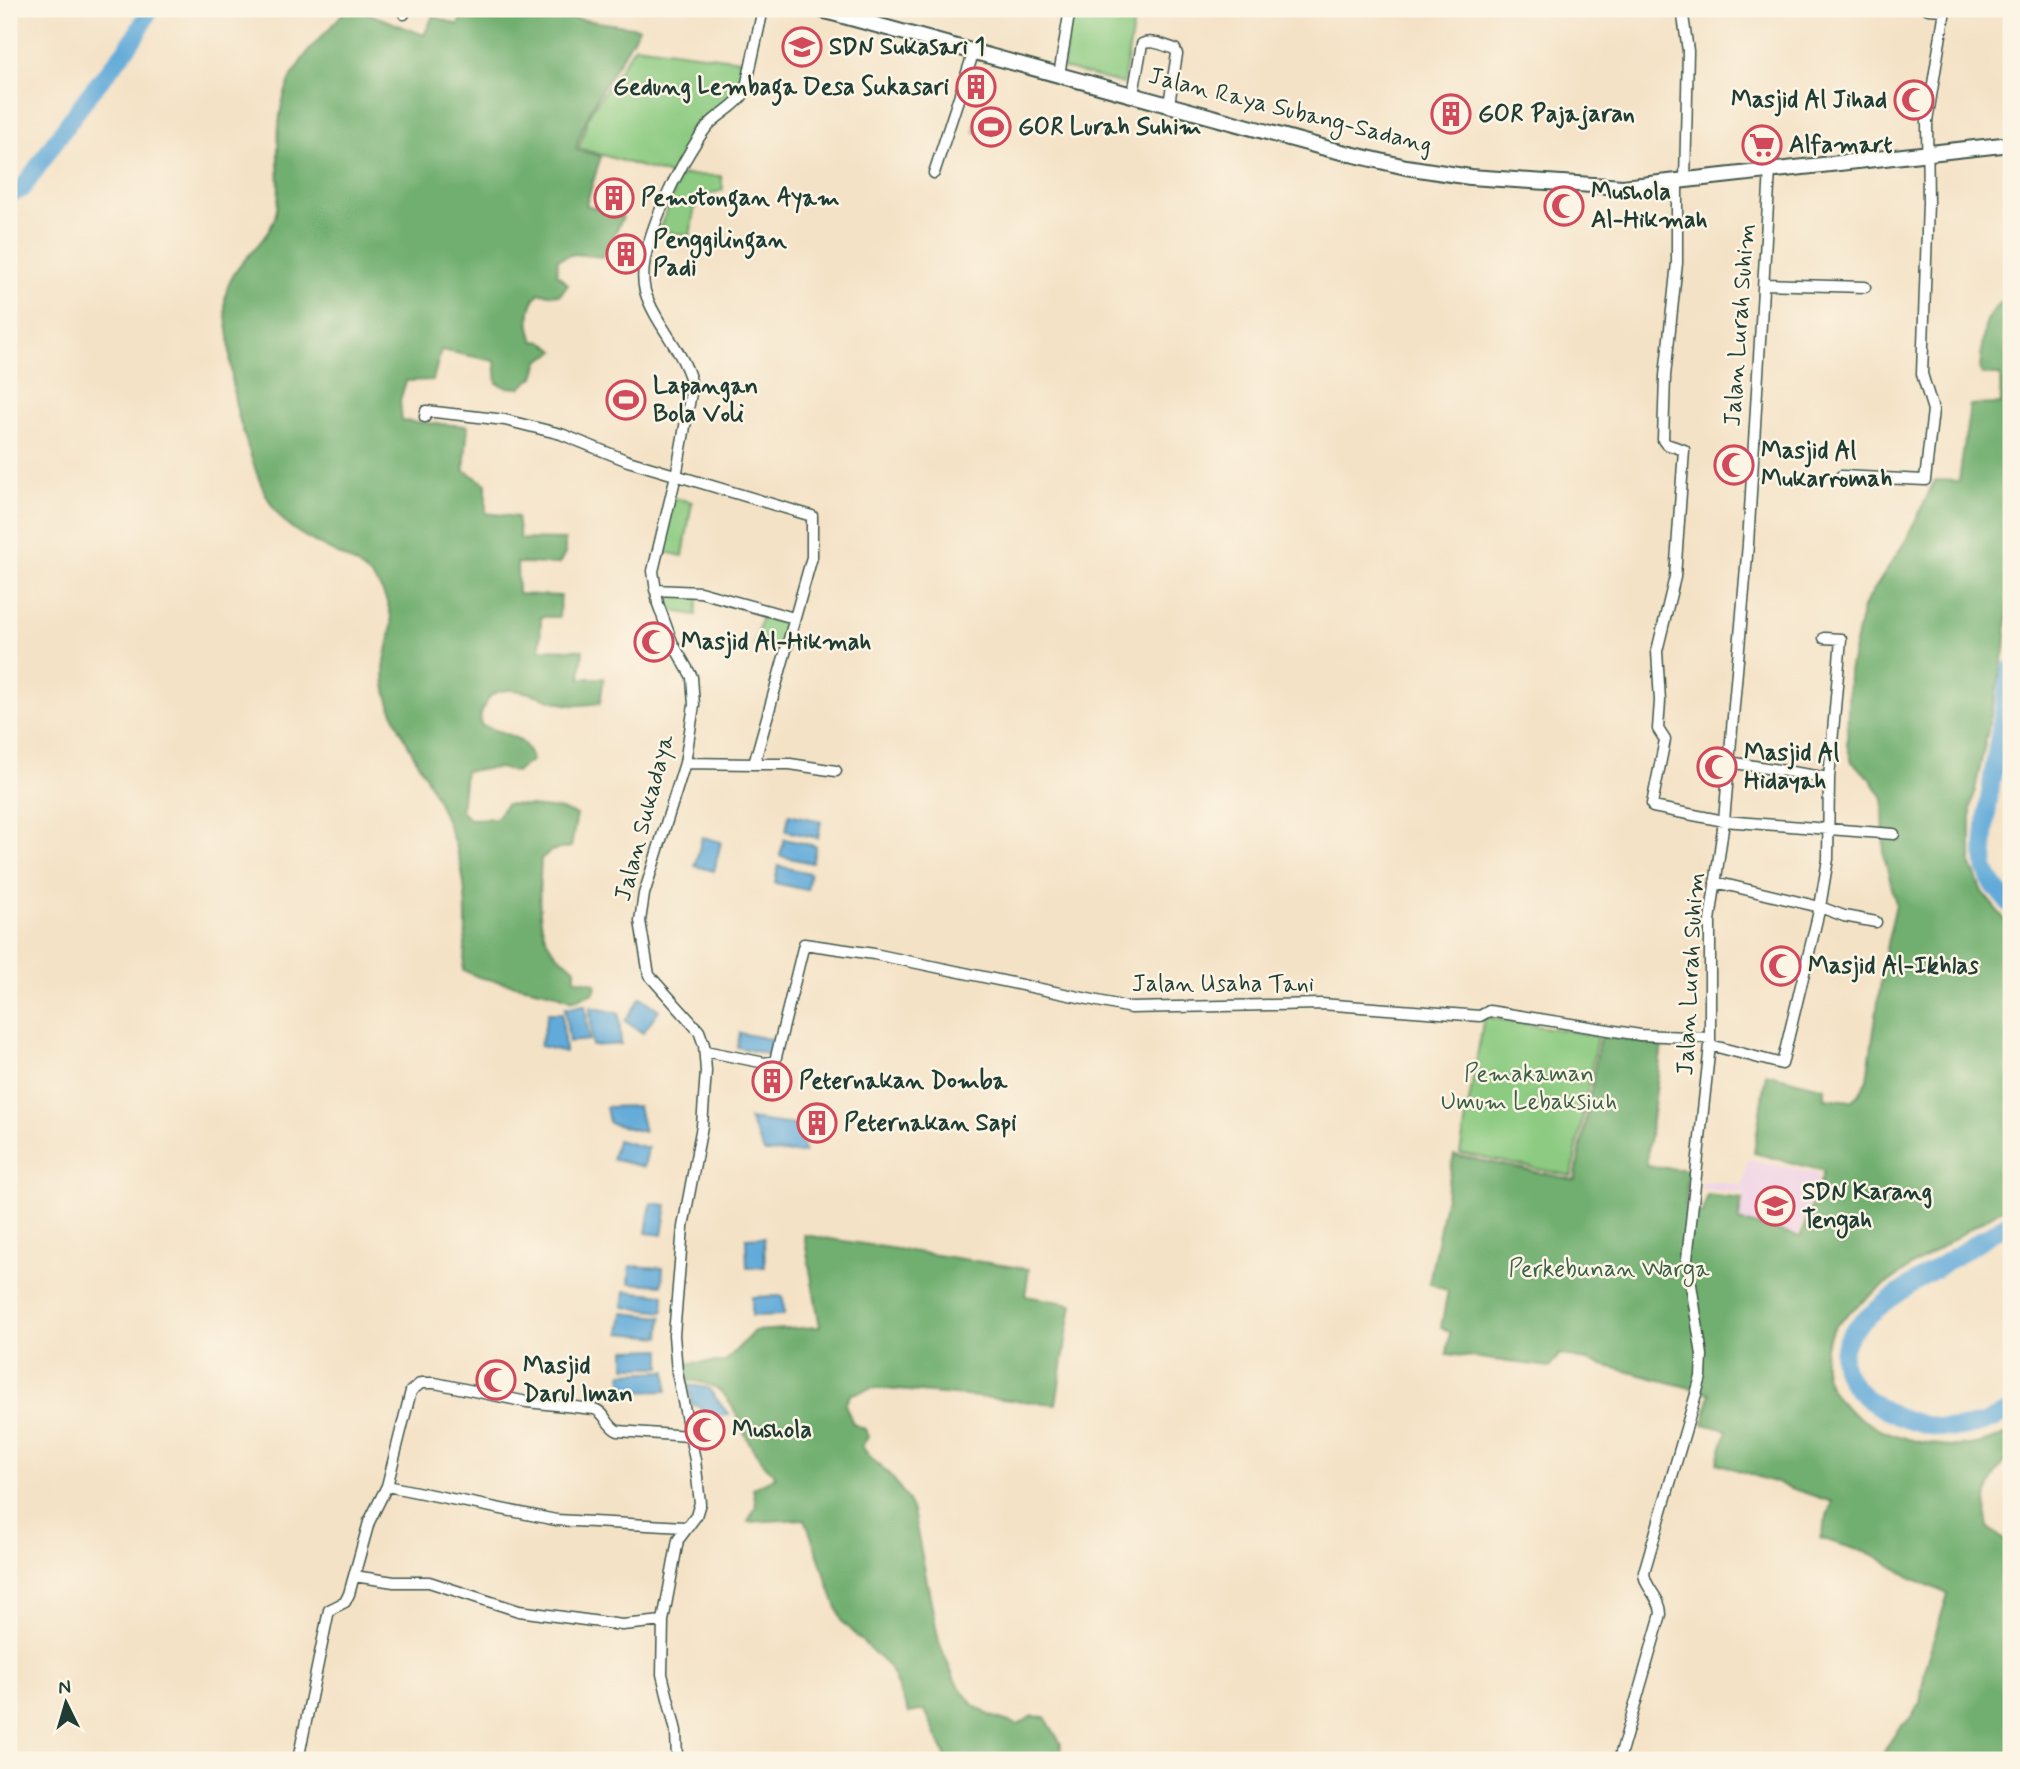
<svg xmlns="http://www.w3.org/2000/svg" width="2020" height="1769" font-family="Mynerve,sans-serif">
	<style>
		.built { fill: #efd0e6 }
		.green { fill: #8ccb81; stroke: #56845a; stroke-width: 2 }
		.forest { fill: #71af6f; stroke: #487652; stroke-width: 2 }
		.water { fill: #62aad9; stroke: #407486; stroke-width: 2 }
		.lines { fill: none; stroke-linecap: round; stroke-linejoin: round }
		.river { stroke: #62aad9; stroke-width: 18 }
		.street-casing { stroke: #3f564a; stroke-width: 13 }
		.primary-casing { stroke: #3f564a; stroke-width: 18 }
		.street { stroke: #fff; stroke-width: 10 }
		.primary { stroke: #fff; stroke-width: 14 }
		.labels { text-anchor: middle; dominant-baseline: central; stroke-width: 5; stroke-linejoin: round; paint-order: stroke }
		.poi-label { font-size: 24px; font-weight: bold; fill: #1f3d34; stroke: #fcf5e5; text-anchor: start }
		.street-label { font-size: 24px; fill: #1f3d34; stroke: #fcf5e5 }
		.park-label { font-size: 24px; fill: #3a6047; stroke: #fcf5e5 }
	</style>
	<rect width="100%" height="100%" fill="#fcf5e5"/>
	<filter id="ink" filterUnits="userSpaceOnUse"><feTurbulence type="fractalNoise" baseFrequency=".0143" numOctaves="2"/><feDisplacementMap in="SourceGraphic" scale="14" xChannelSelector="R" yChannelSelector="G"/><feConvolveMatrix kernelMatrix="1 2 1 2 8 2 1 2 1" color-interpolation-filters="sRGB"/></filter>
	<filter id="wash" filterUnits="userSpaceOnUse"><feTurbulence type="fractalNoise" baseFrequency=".00686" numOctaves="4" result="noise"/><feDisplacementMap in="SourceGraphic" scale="28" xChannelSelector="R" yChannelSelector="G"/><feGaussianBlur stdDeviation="1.57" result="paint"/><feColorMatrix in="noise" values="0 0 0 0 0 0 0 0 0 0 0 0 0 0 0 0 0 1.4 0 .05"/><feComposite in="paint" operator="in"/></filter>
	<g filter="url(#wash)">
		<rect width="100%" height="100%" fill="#f4e2c6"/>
		<path class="built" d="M1748,1159L1819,1174L1798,1235L1740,1220L1745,1193L1701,1189L1702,1181L1743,1185Z"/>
		<path class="green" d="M1072,9H1136L1123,84L1063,68Z
			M635,46L749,61L741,93L706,123L673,176L579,148L590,113Z
			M977,115L1009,122L1005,139L974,132Z
			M681,175L721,176L723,190L696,199L690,236L659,230Z
			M674,498L692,502L683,556L660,551Z
			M657,592L699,593L696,615L662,609Z
			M763,611L790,619L781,653L754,646Z
			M1484,1017L1597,1036L1572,1176L1460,1153Z"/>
		<path class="forest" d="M357,9L424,35L433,16L458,25L464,9H534L564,17L639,28C618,68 586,104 576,150L601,156L586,205L623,217L603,257L574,254L558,259L557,274L568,284L560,295L539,293C526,307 528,325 534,341L544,342L555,351L539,361L534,377L520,388L505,387L497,383L495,361L441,350L433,380L406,381L400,401L402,421L468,426L464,470L486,484V513L517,517L520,539L565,540V554L559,564L517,563L518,594L561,596L559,617H541L540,649L583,650L580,678H604L600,703C591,704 581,706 572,705C553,705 500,672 485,704C481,711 479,718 481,725C503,734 527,735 532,760L516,772L499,768L465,771L461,811L469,819L496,818L506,804H513L559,809L577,815L571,847L551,851L541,859C540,889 533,932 558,955C563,960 569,962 575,969V979L594,983L596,987L594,993L572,1001L553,993L478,977L463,970C472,888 463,849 425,775C410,748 390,716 385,685C379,647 405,632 381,589C362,557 314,548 287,524C262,501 251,456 241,425C232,397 231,368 229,338C228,326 224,313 225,300C228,264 264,250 275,217C280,200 279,181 278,163C277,102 284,73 328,30C338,20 342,9 357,9Z
			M2011,295V569L2005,650L1971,809V865L1982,892L2011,927V1203C1976,1226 1843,1304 1830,1335C1798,1408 1898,1445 1954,1446C1974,1447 1993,1439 2011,1433V1455C1990,1474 1983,1499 1988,1527L2011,1546V1759L1879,1760L1898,1729L1910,1719L1920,1703L1926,1664L1948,1594L1910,1577L1874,1555L1820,1538L1832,1502L1717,1463L1727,1430L1703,1424L1710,1393L1560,1354L1550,1367L1447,1354L1450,1332L1441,1327L1448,1291L1429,1283L1454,1155L1575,1180L1600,1036L1662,1045L1646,1166L1688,1170L1685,1210L1703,1214L1707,1195L1742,1199L1739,1221L1800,1237L1824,1171L1754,1153L1766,1073L1825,1088V1098L1851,1101L1860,1093L1867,1079L1885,953L1896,904L1884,855L1883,798L1870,778L1852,762L1847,745L1849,671L1863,607L1906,540L1935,480L1959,481L1970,405L2001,404L2000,375H1982L1980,369C1984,334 1979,315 2011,295Z
			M804,1235L1029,1269L1025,1296L1072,1304L1056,1404L874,1388L851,1394L845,1404L853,1424L865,1429L868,1437L862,1446C869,1458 877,1463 887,1472C898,1483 906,1497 913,1511L939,1642L955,1681L973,1705L991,1716L1018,1725L1032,1716L1045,1717L1061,1744L1060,1760H947L925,1710L909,1713L889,1667L842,1622L805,1519L748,1522L756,1506L753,1488L776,1477C766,1466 756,1455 749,1442C731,1408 732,1384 687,1380V1363L725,1362L754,1331L820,1327Z"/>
		<path class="water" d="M789,814L821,821L818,838L786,831Z
			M702,837L721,842L714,871L695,866Z
			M784,839L816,846L812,863L780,856Z
			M778,866L810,873L807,890L775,883Z
			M641,997L659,1010L643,1033L625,1021Z
			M585,1005L589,1040L569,1042L565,1008Z
			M590,1007L619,1013L621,1044L592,1046Z
			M548,1013H562L565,1052L540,1046Z
			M740,1033L774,1040L771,1055L737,1047Z
			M638,1106L644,1132L609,1123L606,1107Z
			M749,1119L794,1125L805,1153L764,1152Z
			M617,1140L648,1148L644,1167L612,1159Z
			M651,1203L667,1205L662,1235L646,1233Z
			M764,1237L765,1267L747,1268L746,1238Z
			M630,1266L663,1268L662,1285L629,1283Z
			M625,1291L664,1295L663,1312L623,1307Z
			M783,1296L784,1315L752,1316V1297Z
			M623,1313L662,1317L660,1337L620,1333Z
			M661,1349V1367H625V1350Z
			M667,1371V1391L622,1392V1373Z
			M689,1385L708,1388L729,1415L703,1418L700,1407L692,1404Z"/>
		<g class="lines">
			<path class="river" d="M9,194L22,189C44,158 65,126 88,96C110,67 136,44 149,9
				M2011,669C2005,705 1977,843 1986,870C1990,883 2002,896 2011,905
				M2011,1221C1977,1244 1863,1309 1848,1338C1819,1394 1918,1433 1961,1428C1979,1426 1995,1419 2011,1411"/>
		</g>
	</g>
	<g filter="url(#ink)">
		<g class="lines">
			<g class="street-casing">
				<path id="street" d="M1682,9L1688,51L1685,181
					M9,11V9
					M404,14L405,9
					M1059,75L1070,9
					M1133,94L1142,44C1152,39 1165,46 1175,49L1177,54L1169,104
					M934,173L974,51
					M1677,182V263L1665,376L1663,440L1666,444L1684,450L1675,577L1657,651L1660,701L1658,729L1665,740L1652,804L1653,807L1724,821L1894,834
					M1765,284L1865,287
					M425,417L426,411L505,420L561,434L628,461L812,516V557L754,764H790L836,771
					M1841,476L1925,480L1933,410L1922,374L1928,203L1927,121L1945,10L1928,9
					M655,590L700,592L794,618
					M1824,638L1841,639L1829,778L1828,859L1820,907L1844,916L1876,922
					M1729,762L1829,778
					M685,763L754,764
					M1710,1045L1782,1064L1820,907L1715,882
					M705,1051L765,1063L775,1061L804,944L874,954L1131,1008L1321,1004L1480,1016L1489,1011L1640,1035L1710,1038
					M684,1527L556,1520L387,1486L411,1391L421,1383H435L527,1402L594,1409C606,1412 606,1426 618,1431L689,1436
					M354,1576L394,1582H429L519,1611L622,1625L663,1621
					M298,1760L329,1610L345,1602L349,1594L369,1522L387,1486
					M677,1760L676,1731L662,1674L663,1621L678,1540L696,1516L700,1503L695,1460L677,1372L674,1335L683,1227L702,1126L706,1071L704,1045L699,1031L649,975L640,921L644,894L685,763L694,705L692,677L672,642L658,604L653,571L677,471L692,387C688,356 654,323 645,291C634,251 681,160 706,128C717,114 735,108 745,92L763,9
					M1619,1760L1661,1614C1661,1597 1644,1588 1644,1572L1701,1377L1702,1355L1687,1259L1710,1045V921L1724,821L1748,544L1770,170"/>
			</g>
			<g class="primary-casing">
				<path id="primary" d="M818,9L1329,149L1406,167L1470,177L1623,187L2011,144"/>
			</g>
			<use href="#street" class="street"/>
			<use href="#primary" class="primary"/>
		</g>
	</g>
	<defs>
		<g id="school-ring" transform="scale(2.0125)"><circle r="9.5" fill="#fcf5e5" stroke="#d1495b" stroke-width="1.5"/><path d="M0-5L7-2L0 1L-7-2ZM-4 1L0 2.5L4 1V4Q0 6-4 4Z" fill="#d1495b"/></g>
		<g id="building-ring" transform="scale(2.0125)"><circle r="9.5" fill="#fcf5e5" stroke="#d1495b" stroke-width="1.5"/><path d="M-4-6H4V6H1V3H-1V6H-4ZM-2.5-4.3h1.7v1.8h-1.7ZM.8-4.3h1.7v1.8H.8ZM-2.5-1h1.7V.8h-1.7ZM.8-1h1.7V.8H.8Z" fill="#d1495b"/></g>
		<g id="mosque-ring" transform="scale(2.0125)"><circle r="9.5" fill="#fcf5e5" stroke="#d1495b" stroke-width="1.5"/><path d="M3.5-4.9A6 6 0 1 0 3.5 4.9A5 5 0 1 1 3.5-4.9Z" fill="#d1495b"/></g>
		<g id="stadium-ring" transform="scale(2.0125)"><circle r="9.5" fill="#fcf5e5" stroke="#d1495b" stroke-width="1.5"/><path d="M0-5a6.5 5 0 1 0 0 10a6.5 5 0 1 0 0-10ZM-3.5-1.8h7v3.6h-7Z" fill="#d1495b"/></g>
		<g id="supermarket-ring" transform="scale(2.0125)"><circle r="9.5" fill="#fcf5e5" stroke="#d1495b" stroke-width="1.5"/><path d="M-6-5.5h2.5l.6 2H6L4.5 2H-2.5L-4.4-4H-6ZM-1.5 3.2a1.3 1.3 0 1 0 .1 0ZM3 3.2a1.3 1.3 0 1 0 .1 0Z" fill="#d1495b"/></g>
	</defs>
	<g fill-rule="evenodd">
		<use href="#school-ring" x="802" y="47"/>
		<use href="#building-ring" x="976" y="87"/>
		<use href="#mosque-ring" x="1914" y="100"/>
		<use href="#building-ring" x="1451" y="114"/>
		<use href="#stadium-ring" x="991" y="127"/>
		<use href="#supermarket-ring" x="1762" y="145"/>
		<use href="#building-ring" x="614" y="198"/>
		<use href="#mosque-ring" x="1564" y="206"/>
		<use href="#building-ring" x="626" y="254"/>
		<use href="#stadium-ring" x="626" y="400"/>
		<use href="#mosque-ring" x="1734" y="465"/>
		<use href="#mosque-ring" x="654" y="642"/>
		<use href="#mosque-ring" x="1717" y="767"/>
		<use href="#mosque-ring" x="1781" y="966"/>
		<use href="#building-ring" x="772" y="1081"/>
		<use href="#building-ring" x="817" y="1123"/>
		<use href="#school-ring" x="1775" y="1206"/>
		<use href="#mosque-ring" x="496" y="1380"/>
		<use href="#mosque-ring" x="705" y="1430"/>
	</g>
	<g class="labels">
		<g class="poi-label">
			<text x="829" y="47">SDN Sukasari 1</text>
			<text x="949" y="87" text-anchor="end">Gedung Lembaga Desa Sukasari</text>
			<text x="1887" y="100" text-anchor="end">Masjid Al Jihad</text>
			<text x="1478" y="114">GOR Pajajaran</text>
			<text x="1018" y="127">GOR Lurah Suhim</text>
			<text x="1789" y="145">Alfamart</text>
			<text x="1591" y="192">Mushola<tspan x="1591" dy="28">Al-Hikmah</tspan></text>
			<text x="641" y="198">Pemotongan Ayam</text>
			<text x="653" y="240">Penggilingan<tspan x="653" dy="28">Padi</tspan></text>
			<text x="653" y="386">Lapangan<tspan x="653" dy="28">Bola Voli</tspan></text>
			<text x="1761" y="451">Masjid Al<tspan x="1761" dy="28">Mukarromah</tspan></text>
			<text x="681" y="642">Masjid Al-Hikmah</text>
			<text x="1744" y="753">Masjid Al<tspan x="1744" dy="28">Hidayah</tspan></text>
			<text x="1808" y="966">Masjid Al-Ikhlas</text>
			<text x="799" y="1081">Peternakan Domba</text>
			<text x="844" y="1123">Peternakan Sapi</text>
			<text x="1802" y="1192">SDN Karang<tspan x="1802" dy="28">Tengah</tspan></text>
			<text x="523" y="1366">Masjid<tspan x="523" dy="28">Darul Iman</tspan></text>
			<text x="732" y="1430">Mushola</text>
		</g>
		<g class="street-label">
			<text transform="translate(1290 111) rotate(14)">Jalan Raya Subang-Sadang</text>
			<text transform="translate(1740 325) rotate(-86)">Jalan Lurah Suhim</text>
			<text transform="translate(645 818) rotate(-75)">Jalan Sukadaya</text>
			<text transform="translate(1691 974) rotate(-87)">Jalan Lurah Suhim</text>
			<text x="1223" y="984">Jalan Usaha Tani</text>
		</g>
		<g class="park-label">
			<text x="1529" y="1074">Pemakaman<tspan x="1529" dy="28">Umum Lebaksiuh</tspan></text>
			<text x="1609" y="1269">Perkebunan Warga</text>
		</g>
	</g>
	<rect width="2020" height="1769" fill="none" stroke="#fcf5e5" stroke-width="35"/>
	<g transform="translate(66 1703) rotate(355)" stroke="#fcf5e5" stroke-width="5" paint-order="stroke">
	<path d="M0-5L12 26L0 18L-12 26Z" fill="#1f3d34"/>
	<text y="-10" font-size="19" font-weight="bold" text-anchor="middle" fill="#1f3d34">N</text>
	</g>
</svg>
